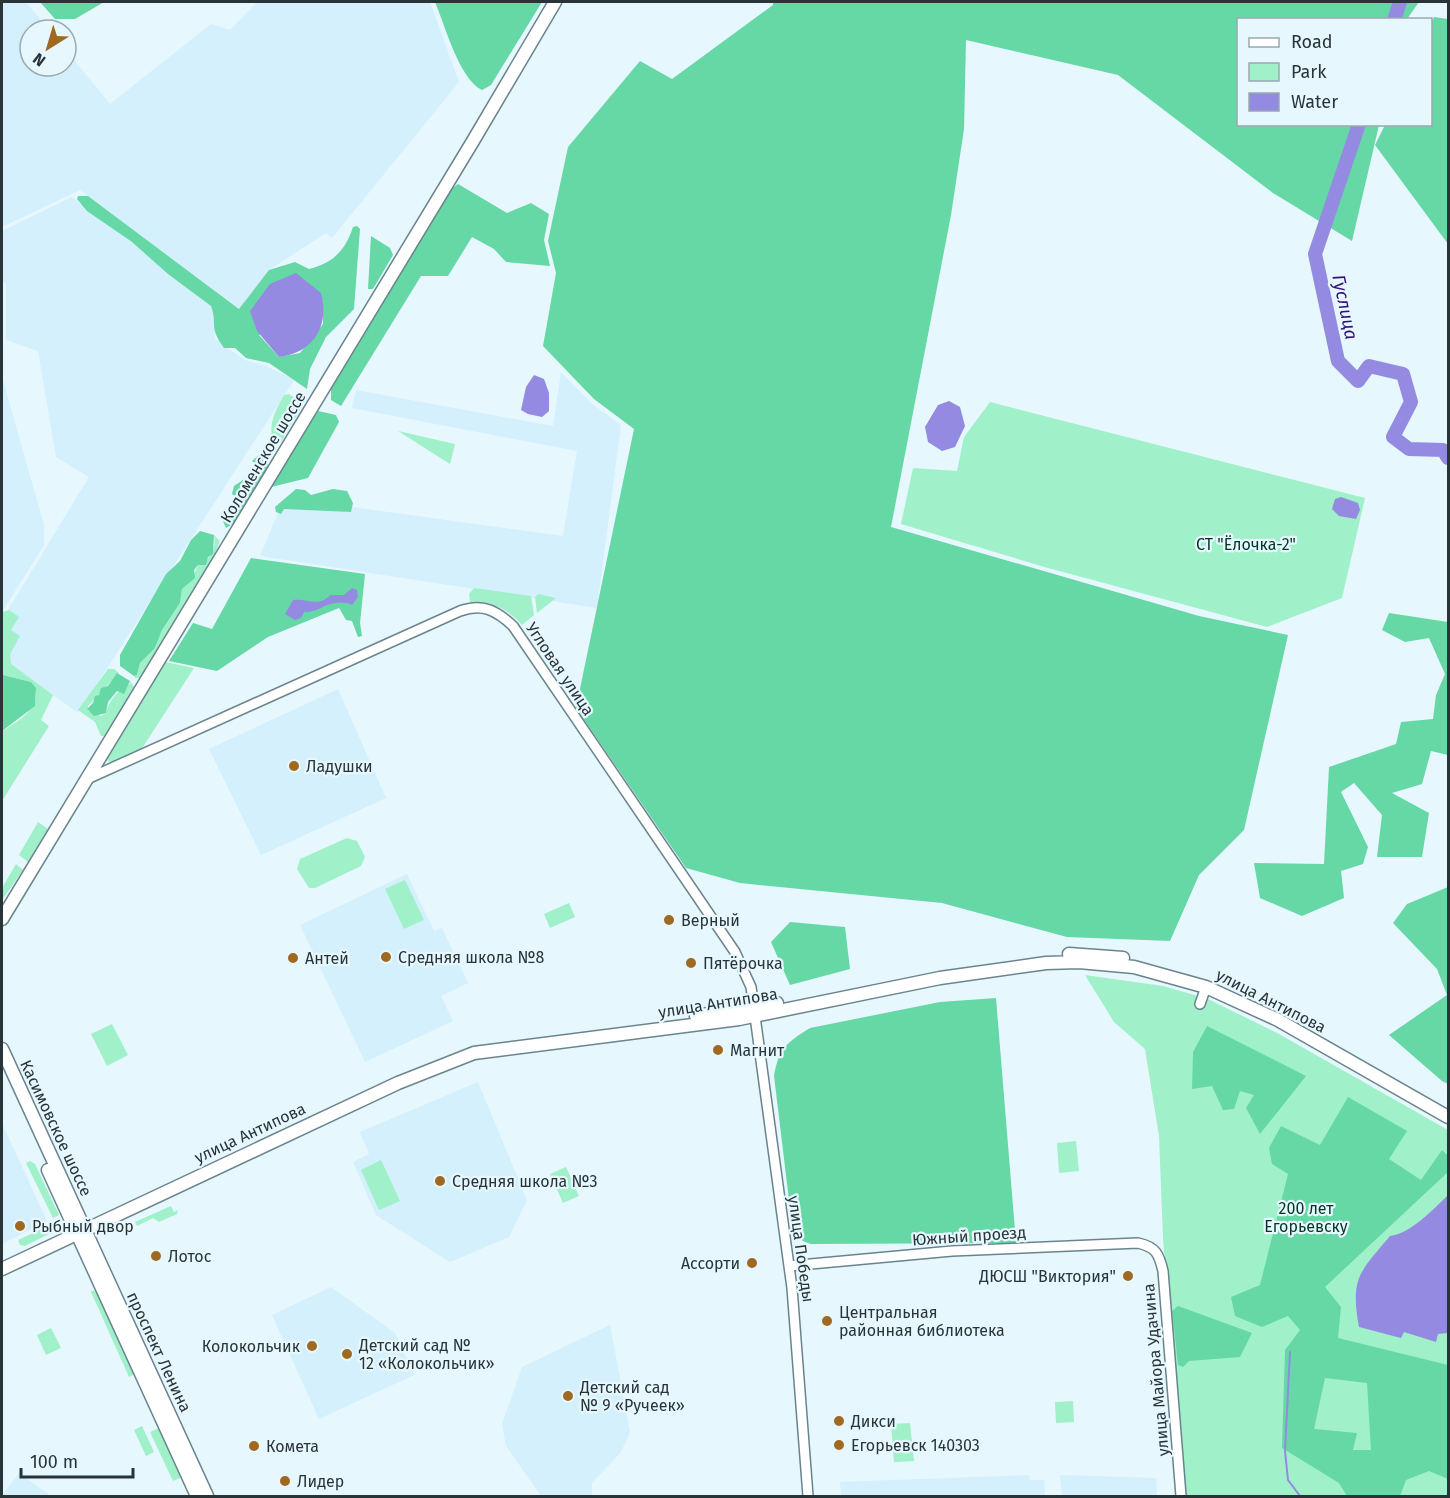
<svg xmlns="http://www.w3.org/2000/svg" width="1450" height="1498" font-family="'Fira Sans',sans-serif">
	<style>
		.built { fill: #d3f0fc }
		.green { fill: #a0f0c9 }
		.forest { fill: #65d8a6; fill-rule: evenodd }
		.water { fill: #948ae2 }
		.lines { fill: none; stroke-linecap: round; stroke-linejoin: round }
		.stream { stroke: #948ae2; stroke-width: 2 }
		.river { stroke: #948ae2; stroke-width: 14 }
		.minor-casing { stroke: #6a848e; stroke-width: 12 }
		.major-casing { stroke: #6a848e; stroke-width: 15 }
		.minor { stroke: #fff; stroke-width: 9 }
		.major { stroke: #fff; stroke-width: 12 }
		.poi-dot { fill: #9f6922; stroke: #e6f7fe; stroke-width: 2 }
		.labels { text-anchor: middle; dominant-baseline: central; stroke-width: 4.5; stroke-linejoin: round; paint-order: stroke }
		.street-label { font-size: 16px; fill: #293439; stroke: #e6f7fe }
		.park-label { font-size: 16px; fill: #013623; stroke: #e6f7fe }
		.poi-label { font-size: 16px; fill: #293439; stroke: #e6f7fe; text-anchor: start }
		.water-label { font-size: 18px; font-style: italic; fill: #321079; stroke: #e6f7fe }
	</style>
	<rect width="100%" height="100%" fill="#e6f7fe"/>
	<path class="built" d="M2,2H26L49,30H30V66H66V50L110,104L211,24L230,30L257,2H430L459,82L332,238L326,233L269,270L240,309L80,190L2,227Z
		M72,197L215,306V339L245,360L266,366L294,380L78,713L10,664L5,615L89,477L56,457L38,351L6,340V283L2,282V231Z
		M561,372L591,403L621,425L597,608L260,556L280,508L352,507L563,536L577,451L352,408L356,390L553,426Z
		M2,377L44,525V545L2,612Z
		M338,689L386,798L261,855L209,749Z
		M407,874L434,931L442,928L468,983L441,996L453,1021L365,1062L300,925Z
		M478,1082L527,1200L509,1237L450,1262L376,1215L353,1162L369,1154L360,1132Z
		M2,1123L47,1221L2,1244Z
		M331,1287L395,1333L414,1375L319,1419L272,1315Z
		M610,1325L630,1432L621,1452L592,1483V1496H541L506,1446L502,1424L522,1367Z
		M19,1473L51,1496H2Z
		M1029,1475L1030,1480H1044L1045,1496H841L840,1482Z
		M1060,1475L1156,1478L1157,1496H1062Z"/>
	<path class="green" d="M289,394L296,399L300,410L281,442L274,444C267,426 275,411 284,395Z
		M990,402L1365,498L1342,598L1267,627L1041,566L901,524L913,468L957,471L964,437Z
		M398,431L455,444L450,464Z
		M214,535L220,541L213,558L140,678H135L134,676L137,675L140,663L155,648L162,630L180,603L182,589L192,579L198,565C210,561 217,548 214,535Z
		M474,588L531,596L534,615L522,625C507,609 492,600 470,602L469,594Z
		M538,594L556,598L537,613L535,597Z
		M9,610L19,617L11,630L20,636L10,654L11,664L53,695L41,720L49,726L2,801V731C19,722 48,703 31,682L3,675L2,677V612Z
		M165,662L194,668L139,753L113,763L106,760Z
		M108,669H114L119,673L88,706V711L101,716L106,713C110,699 117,691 130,684V681L134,687L105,736H101L95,722L78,710Z
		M38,822L48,829L28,862L19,855Z
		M347,838L357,841L365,857L361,866L315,888H309L297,869L300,859Z
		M16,864L23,870L2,900V888Z
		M405,880L424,920L404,929L385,889Z
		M569,903L575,917L550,928L544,914Z
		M1085,975L1163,986L1208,999L1279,1034L1448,1130V1496H1184L1163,1238L1159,1136L1145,1049L1114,1022Z
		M112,1024L128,1055L107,1066L91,1034Z
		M1076,1141L1079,1171L1059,1173L1057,1143Z
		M381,1160L400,1201L379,1210L361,1170Z
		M30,1161L35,1164L59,1215L53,1218L26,1163Z
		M566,1167L579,1196L563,1203L550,1174Z
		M171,1206L174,1212L178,1210L177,1214L159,1222L153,1218L137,1226L135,1222Z
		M48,1226L53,1232L25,1246L20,1245L18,1240Z
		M94,1290L102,1301L135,1374L129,1377L91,1292Z
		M51,1328L61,1348L46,1355L37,1335Z
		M1073,1401L1074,1422L1056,1423L1055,1402Z
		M910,1423L914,1461L894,1462L891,1424Z
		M142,1426L154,1452L146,1456L134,1430Z
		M159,1428L182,1477L173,1481L150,1432Z"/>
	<path class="forest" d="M40,2H104L75,19H55Z
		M435,2H542L491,85L482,90C459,79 445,25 435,2Z
		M773,2H1419L1407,19L1238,20V124L1379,125L1352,241L1273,193L1118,75L966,40L964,129L951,215L891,527L1199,616L1288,635L1244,830L1199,875L1170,941L1067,937L942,903L740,883L686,868L576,708L634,429L594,399L543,346L556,273L548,241L568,147L640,61L672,79L773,5Z
		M1434,17L1448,19V244L1375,145L1385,125L1430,124V26Z
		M458,184L507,213L531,203L549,214L544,240L550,266L506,262L494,249L472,237L448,276H421L341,406L331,400V388L448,191Z
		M78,196H88L239,309L269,270L295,262L309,269C333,263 345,251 353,227L357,226L360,229L354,309L326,337L310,369L307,389L269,363L246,358L235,348H224C208,326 218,325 211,306L168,274L132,242L87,211L77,199ZM323,301V324L300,353L279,357L259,335Z
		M371,236L390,248L393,255L373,289H368Z
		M318,411L336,415L339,422L308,478L271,487Z
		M265,449L271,455L263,461L269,465L234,523L226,528L223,521L236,497L232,494L234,486L256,471L257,465L252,461Z
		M296,489L305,490L311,495L333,489L347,491L353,503L351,512L284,509L281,514L276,512L275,507Z
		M200,531L214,535L213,554L208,557L206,565H198L194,570L195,578L182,589L180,603L162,630L155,648L140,663L137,675L134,676L120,666V655L166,574L180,561L191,540Z
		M251,558L365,574L360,623L362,636L358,637L352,621L346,620L339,608L268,637L217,671L169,661L193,623L212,629Z
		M1389,613L1448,622V755L1431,751L1422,784L1392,793L1429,813L1422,857H1377L1382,815L1354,783L1341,792L1368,847L1363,864L1341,871L1344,898L1302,916L1260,898L1254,863L1324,864L1329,767L1396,744L1401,722L1433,719L1436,695L1445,674L1429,638L1405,642L1382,630Z
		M117,673L130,681L124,694L117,691L108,702L106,713L94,716L87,709L93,703L95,696L99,695L101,688L108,686Z
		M3,675L31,682L36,688L35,706L2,731Z
		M1448,887V1084L1442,1081L1389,1035L1447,995L1437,969L1393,923L1407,904Z
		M790,922L845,927L850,969L790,985L771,942Z
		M996,998L1016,1243L811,1244C799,1241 796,1236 792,1225L774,1076C779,1048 786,1043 810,1028L940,1002Z
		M1207,1026L1306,1076L1260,1134L1246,1108L1254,1095L1240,1091L1234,1109L1223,1110L1212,1086L1192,1089L1193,1052Z
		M1348,1097L1407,1131L1389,1159L1421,1180L1442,1150L1448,1156V1172L1325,1287L1341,1307L1338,1338L1448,1365V1479L1429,1471L1406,1480L1400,1496H1347L1339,1483L1282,1448L1285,1350L1300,1330L1288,1316L1262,1327L1235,1316L1231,1297L1260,1285L1288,1174L1272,1164L1269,1148L1281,1126L1320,1145ZM1325,1378L1367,1383L1371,1450H1353L1357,1433L1314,1429Z
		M1178,1306L1252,1333L1240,1357L1189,1361L1183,1367L1178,1365L1172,1311Z"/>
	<path class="water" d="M296,273L321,293C330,326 313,353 279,357L257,331L250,311L270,284Z
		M534,375L544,379L549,393V411L542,417L528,414L521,410L526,387Z
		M949,401L960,407L965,426L955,447L942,451L928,442L925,427L938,405Z
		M1341,497L1358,503L1360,510L1356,519L1339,516L1332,509L1335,499Z
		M352,588L357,590L358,597L352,605C331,596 318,614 304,612L301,618L295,620L285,614L293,600C306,598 319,608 330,595H344Z
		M1448,1195V1333L1438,1334L1436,1342L1404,1332L1401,1338L1359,1327C1350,1277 1360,1272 1390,1236C1410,1234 1434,1209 1448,1195Z"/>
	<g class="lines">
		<path class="stream" d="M1290,1352L1285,1451L1288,1480L1300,1496"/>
		<path class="river" d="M1394,20L1400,2
			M1359,124L1315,254L1338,361L1358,381L1369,366L1403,374L1411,402L1393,437L1409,449L1443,450L1448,458"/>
		<g class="minor-casing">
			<path id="minor" d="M85,780L460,611C482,603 496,610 513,626L735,952L751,987L792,1288L808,1496
				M1200,1004L1206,987
				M789,1266L952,1251L1138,1243C1156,1247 1159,1254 1163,1271L1181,1496"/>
		</g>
		<g class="major-casing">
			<path id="major" d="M2,919L473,141L555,2
				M1069,954L1123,958
				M696,1016L777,1003
				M2,1049L207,1496
				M48,1170L197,1496
				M2,1269L398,1083L474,1053L739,1019L940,978L1046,963L1079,962L1134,967L1206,987L1278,1020L1448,1117"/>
		</g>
		<use href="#minor" class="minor"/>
		<use href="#major" class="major"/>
	</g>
	<g class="poi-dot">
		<circle cx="294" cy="766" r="6"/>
		<circle cx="669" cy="920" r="6"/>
		<circle cx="386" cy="957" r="6"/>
		<circle cx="293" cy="958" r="6"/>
		<circle cx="691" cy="963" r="6"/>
		<circle cx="718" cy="1050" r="6"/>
		<circle cx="440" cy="1181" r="6"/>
		<circle cx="20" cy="1226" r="6"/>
		<circle cx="156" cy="1256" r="6"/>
		<circle cx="752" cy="1263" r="6"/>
		<circle cx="1128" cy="1276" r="6"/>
		<circle cx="827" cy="1321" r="6"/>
		<circle cx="312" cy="1346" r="6"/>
		<circle cx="347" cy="1354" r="6"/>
		<circle cx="568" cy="1396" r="6"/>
		<circle cx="839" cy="1421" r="6"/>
		<circle cx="839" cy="1445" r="6"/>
		<circle cx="254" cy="1446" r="6"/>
		<circle cx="285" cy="1481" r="6"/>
	</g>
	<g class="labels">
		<g class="street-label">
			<text transform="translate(263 457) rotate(-59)">Коломенское шоссе</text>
			<text transform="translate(560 669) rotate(56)">Угловая улица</text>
			<text transform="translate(1271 1001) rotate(27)">улица Антипова</text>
			<text transform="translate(718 1003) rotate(-9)">улица Антипова</text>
			<text transform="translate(56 1128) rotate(65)">Касимовское шоссе</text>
			<text transform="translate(250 1133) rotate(-25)">улица Антипова</text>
			<text transform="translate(969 1236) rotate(-4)">Южный проезд</text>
			<text transform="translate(801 1249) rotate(82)">улица Победы</text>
			<text transform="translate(159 1352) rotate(65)">проспект Ленина</text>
			<text transform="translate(1156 1370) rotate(-95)">улица Майора Удачина</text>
		</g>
		<g class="park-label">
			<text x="1246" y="544">СТ "Ёлочка-2"</text>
			<text x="1306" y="1208">200 лет<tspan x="1306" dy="18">Егорьевску</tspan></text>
		</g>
		<g class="poi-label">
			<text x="306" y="766">Ладушки</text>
			<text x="681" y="920">Верный</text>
			<text x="398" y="957">Средняя школа №8</text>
			<text x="305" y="958">Антей</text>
			<text x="703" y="963">Пятёрочка</text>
			<text x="730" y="1050">Магнит</text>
			<text x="452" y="1181">Средняя школа №3</text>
			<text x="32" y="1226">Рыбный двор</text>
			<text x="168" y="1256">Лотос</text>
			<text x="740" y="1263" text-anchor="end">Ассорти</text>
			<text x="1116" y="1276" text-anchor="end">ДЮСШ "Виктория"</text>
			<text x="839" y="1312">Центральная<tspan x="839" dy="18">районная библиотека</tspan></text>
			<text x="359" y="1345">Детский сад №<tspan x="359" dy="18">12 «Колокольчик»</tspan></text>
			<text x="300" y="1346" text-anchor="end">Колокольчик</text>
			<text x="580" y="1387">Детский сад<tspan x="580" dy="18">№ 9 «Ручеек»</tspan></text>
			<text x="851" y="1421">Дикси</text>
			<text x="851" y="1445">Егорьевск 140303</text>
			<text x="266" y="1446">Комета</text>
			<text x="297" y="1481">Лидер</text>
		</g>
		<g class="water-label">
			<text transform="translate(1345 307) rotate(78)">Гуслица</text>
		</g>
	</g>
	<rect width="1450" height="1498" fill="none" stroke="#293439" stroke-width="6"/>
	<rect x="1237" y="18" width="195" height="108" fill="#e6f7fe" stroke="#9aa9af" stroke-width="1.5"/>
	<rect x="1249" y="38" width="30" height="9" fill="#ffffff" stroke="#9aa9af" stroke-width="1.5"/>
	<text x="1291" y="48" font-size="18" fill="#293439">Road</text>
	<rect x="1249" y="63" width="30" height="18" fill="#a0f0c9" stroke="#9aa9af" stroke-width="1.5"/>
	<text x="1291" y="78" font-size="18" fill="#293439">Park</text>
	<rect x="1249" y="93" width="30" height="18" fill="#948ae2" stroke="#9aa9af" stroke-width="1.5"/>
	<text x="1291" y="108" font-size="18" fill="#293439">Water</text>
	<g transform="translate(48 48) rotate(217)"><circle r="28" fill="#e6f7fe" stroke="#9aa9af" stroke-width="1.5"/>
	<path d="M0-4.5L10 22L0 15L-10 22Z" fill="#9f6922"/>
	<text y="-9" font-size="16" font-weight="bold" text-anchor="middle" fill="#293439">N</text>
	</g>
	<path d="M21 1468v9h112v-9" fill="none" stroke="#293439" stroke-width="3"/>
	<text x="30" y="1468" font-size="18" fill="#293439" stroke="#e6f7fe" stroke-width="4.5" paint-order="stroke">100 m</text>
</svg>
